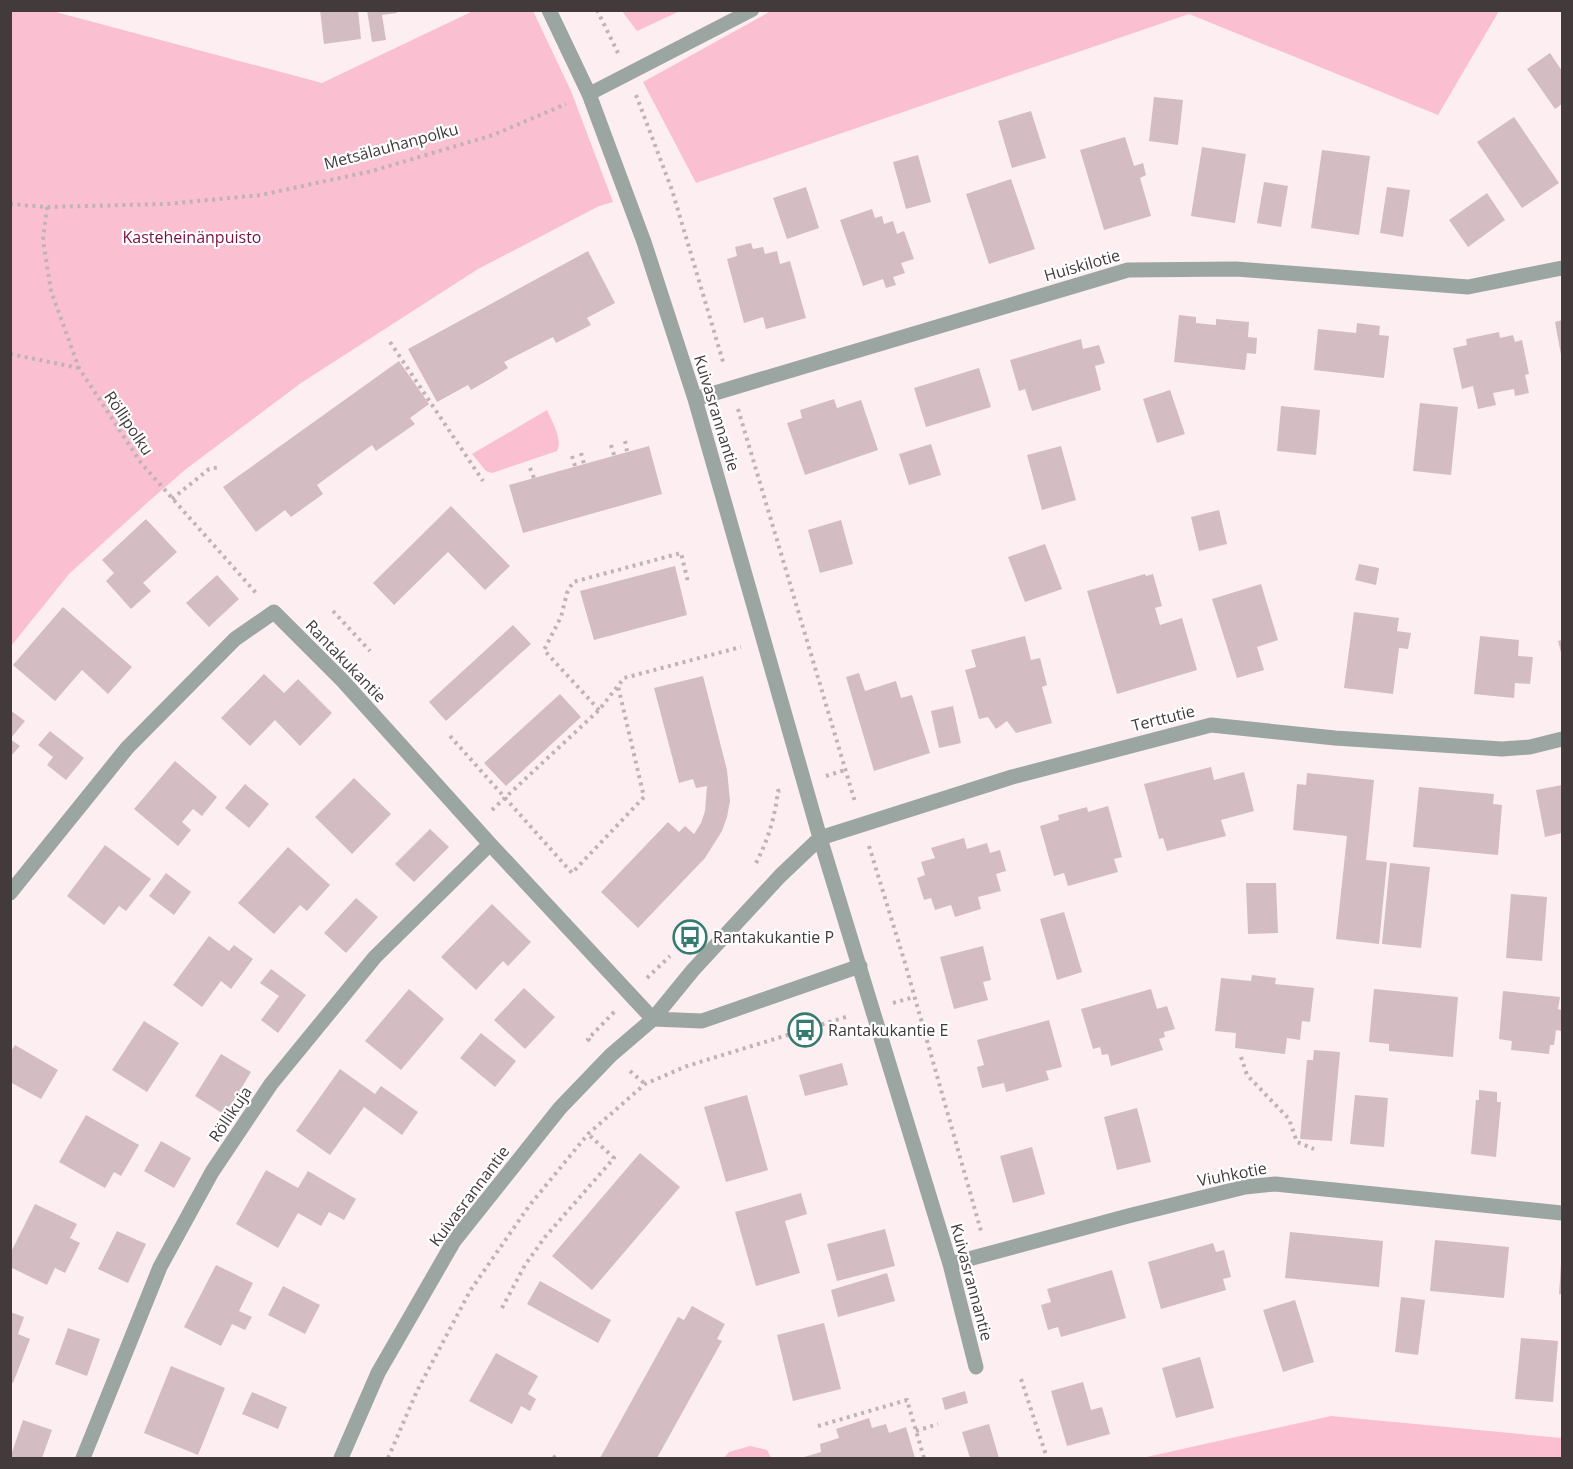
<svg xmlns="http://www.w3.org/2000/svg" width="1573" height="1469" font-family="'Open Sans',sans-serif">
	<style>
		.green { fill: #fabfd1 }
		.building { fill: #d4bcc3 }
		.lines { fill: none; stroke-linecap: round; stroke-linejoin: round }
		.path { stroke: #c0b3b6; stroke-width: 4; stroke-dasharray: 3 4.5; stroke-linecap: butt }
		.lane { stroke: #9ba6a3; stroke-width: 14 }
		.street { stroke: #9ba6a3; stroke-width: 15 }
		.labels { text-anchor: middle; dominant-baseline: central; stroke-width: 4.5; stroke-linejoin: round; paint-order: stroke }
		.street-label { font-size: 16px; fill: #433a3c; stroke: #fff }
		.park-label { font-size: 16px; fill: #7b1044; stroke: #fff }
		.poi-label { font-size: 16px; fill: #433a3c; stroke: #fff; text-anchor: start }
	</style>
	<rect width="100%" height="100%" fill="#fdeef2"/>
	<path class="green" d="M11,10L52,11L322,83L473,11H533L571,91L613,202L599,206L478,269L301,383L186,469L148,502L69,574L11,646Z
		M622,11H680L637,31Z
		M771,11V10L1499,11L1438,115L1189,14L696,183L643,82Z
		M547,410C552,422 563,439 557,451L492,473L486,471L472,454Z
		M1331,1416L1562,1438V1458H1142Z
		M750,1446L767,1450L771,1458H724L729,1452Z"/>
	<path class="building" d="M320,10H358L361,39L324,44Z
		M367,10H396L397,13L382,15L386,40L372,42Z
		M1550,53L1562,71V104L1555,109L1527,69Z
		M1154,97L1183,100L1178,145L1149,141Z
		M1031,111L1046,158L1012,168L998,121Z
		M1514,117L1559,183L1522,208L1477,142Z
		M1125,137L1134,166L1143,163L1146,175L1140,178L1151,216L1104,230L1080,150Z
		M1202,147L1246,154L1235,223L1191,216Z
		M1322,150L1370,156L1359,235L1311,228Z
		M918,155L931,202L906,209L893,162Z
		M1011,179L1035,249L989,264L966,194Z
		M1264,182L1288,186L1281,227L1257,223Z
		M806,187L819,228L787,239L773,198Z
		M1387,187L1410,190L1403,237L1380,233Z
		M1487,193L1505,220L1468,247L1449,220Z
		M872,209L875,218L882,216L884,224L893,221L897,234L904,231L914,259L901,263L905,273L893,277L896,285L886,288L883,279L863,286L840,220Z
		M751,243L753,249L763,247L765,254L777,251L780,264L790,261L806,318L766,329L763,317L744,323L727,259L737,256L735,247Z
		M588,251L615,303L587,318L591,325L556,343L553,337L504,362L508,368L490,379L471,390L468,385L437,402L408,349Z
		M1179,315L1196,317V323L1216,325V319L1249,322L1248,337L1257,338L1256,354L1247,353L1245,370L1174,362Z
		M1562,320V355H1561L1555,322Z
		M1357,323L1380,326L1379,335L1389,336L1384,378L1314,370L1318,329L1356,333Z
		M1499,332L1500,338L1513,335L1515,342L1522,340L1529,374L1525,375L1529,393L1515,396L1514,389L1493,393L1496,405L1478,409L1473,386L1462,389L1453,348L1467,345L1466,339Z
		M1081,339L1083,349L1099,345L1105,363L1095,366L1101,390L1032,411L1025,389L1019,391L1010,360Z
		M399,361L429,404L410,418L415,424L376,451L372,445L317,485L323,494L291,517L285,510L256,532L223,487Z
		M979,368L991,407L926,427L914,388Z
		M1170,390L1185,434L1157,443L1143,399Z
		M834,399L837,408L861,400L878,450L805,475L787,423L802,418L800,410Z
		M1420,403L1458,407L1451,475L1413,471Z
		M1281,406L1320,410L1316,455L1277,451Z
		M931,444L941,475L909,485L899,454Z
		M649,446L662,494L523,533L509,485Z
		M1061,446L1076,500L1042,510L1027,455Z
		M451,506L510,566L485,590L448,552L394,605L373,583Z
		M1219,510L1227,544L1199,551L1191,517Z
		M146,519L177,552L143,583L151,591L131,609L106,581L114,573L102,560Z
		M841,520L853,564L820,573L808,530Z
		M1045,544L1062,589L1025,602L1008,557Z
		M1359,564L1379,568L1376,585L1355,580Z
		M675,566L687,615L594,640L580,591Z
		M1145,574L1146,576L1153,574L1162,606L1155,608L1160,625L1182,618L1197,670L1117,694L1087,591Z
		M217,575L239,599L209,627L186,603Z
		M1261,584L1278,640L1257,647L1264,670L1237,678L1212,599Z
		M63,607L132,667L108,694L82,670L55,701L13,665Z
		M1354,612L1399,618L1397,631L1411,633L1408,649L1399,648L1393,694L1344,688Z
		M513,625L531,644L446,721L429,702Z
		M1025,636L1031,660L1040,658L1047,685L1042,687L1052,723L1016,733L1007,721L996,729L988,717L979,719L965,670L976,667L971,650Z
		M1480,636L1519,640L1518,656L1533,657L1530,684L1515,683L1514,698L1474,694Z
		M1562,640V656L1558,641Z
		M859,673L865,691L896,681L901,698L912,695L930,753L874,771L846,677Z
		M264,674L284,693L298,679L332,713L300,746L275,720L250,746L221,718Z
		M703,676L727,770L730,801L727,817L722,831L705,858L638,928L601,892L668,822L679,832L685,826L694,834L701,823L705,811L707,786L696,788L693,779L679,783L654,688Z
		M560,694L581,717L506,786L484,763Z
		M953,706L961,743L939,748L931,711Z
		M10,710L25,721L10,739Z
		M50,731L84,758L66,780L47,765L53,757L38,745Z
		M10,739L20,746L10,757Z
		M175,761L217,797L202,816L193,809L182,822L191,830L178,846L134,809Z
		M1211,767L1214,780L1244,772L1254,811L1221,820L1226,836L1167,851L1163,838L1159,839L1144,784Z
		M1307,773L1374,780L1366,860L1387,862L1379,944L1336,939L1347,836L1293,830L1297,784L1306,785Z
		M354,778L391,814L352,854L315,817Z
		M245,784L269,804L249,828L225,808Z
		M1562,785V833L1545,837L1536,790Z
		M1419,787L1494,794L1493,804L1502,805L1498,855L1413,847Z
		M1108,806L1122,857L1114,859L1118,872L1068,886L1064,873L1054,876L1040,826L1059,820L1058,815L1087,807L1088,812Z
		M430,829L449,847L414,882L395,864Z
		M964,838L967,849L987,843L990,853L1000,850L1006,871L996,874L1001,891L978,897L981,909L955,917L951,905L935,910L931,898L924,900L917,878L925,875L921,862L935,858L931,848Z
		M105,845L151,879L126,911L119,906L104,925L67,896Z
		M288,847L330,885L307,911L300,905L274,934L238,903Z
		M1390,863L1430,867L1421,948L1382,944Z
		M166,873L191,892L174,915L149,896Z
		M1246,883H1276L1278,933L1248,934Z
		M1511,894L1547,897L1542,961L1506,958Z
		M356,898L378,917L346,953L324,933Z
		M492,904L531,942L508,966L503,961L476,990L441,957Z
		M1064,912L1082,972L1057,980L1040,919Z
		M209,936L229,951L234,945L253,959L231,989L221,981L202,1007L173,985Z
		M983,946L991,980L983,982L988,1000L954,1009L940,957Z
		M271,969L306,995L278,1033L261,1020L279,996L260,983Z
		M1252,975L1276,978L1275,984L1314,988L1310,1022L1302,1021L1300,1040L1287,1038L1285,1054L1235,1048L1236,1033L1215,1031L1221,978L1251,981Z
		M524,988L555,1017L525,1049L494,1020Z
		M409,989L444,1019L401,1070L365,1041Z
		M1151,989L1157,1009L1167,1006L1175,1029L1164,1032L1165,1037L1159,1039L1163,1050L1111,1066L1108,1054L1102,1055L1100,1047L1093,1049L1081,1009Z
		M1374,989L1458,997L1453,1057L1389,1051V1044L1369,1042Z
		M1503,991L1560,997L1558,1009L1562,1010V1031L1556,1030L1554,1045H1550L1549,1054L1511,1050L1512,1041L1499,1039Z
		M1049,1020L1062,1067L1046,1071L1049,1080L1006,1092L1004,1083L982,1088L977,1067L984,1065L977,1040Z
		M144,1021L179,1043L147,1092L112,1070Z
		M481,1033L516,1061L495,1087L460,1058Z
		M15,1045L58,1070L41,1099L10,1082V1053Z
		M1314,1050L1340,1052L1332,1141L1300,1139L1307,1060H1313Z
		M221,1054L251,1072L225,1115L195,1096Z
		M842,1063L848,1085L805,1096L799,1075Z
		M340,1069L375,1094L381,1086L418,1112L402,1135L364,1107L330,1155L296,1131Z
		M1479,1090L1497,1092V1102H1501L1496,1157L1471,1154L1476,1100H1479Z
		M747,1095L768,1170L726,1182L704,1107Z
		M1355,1095L1388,1098L1384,1147L1350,1144Z
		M1137,1108L1151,1162L1117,1170L1104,1117Z
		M86,1115L139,1145L121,1176L114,1172L105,1188L59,1162Z
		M161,1141L191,1158L174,1188L144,1171Z
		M1032,1147L1045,1194L1013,1203L1000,1156Z
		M640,1153L680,1187L592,1290L552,1256Z
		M266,1170L298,1188L308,1171L356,1199L344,1220L329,1212L321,1226L298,1213L278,1248L236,1224Z
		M801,1193L807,1214L785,1221L800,1273L756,1286L735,1212Z
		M35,1204L77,1224L70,1238L80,1243L65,1273L55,1268L47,1285L10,1267V1254Z
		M885,1229L895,1266L837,1281L827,1244Z
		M117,1231L146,1244L128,1283L98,1269Z
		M1290,1232L1383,1241L1379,1287L1285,1278Z
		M1435,1240L1509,1247L1504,1298L1430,1291Z
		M1213,1243L1216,1252L1224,1250L1231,1277L1223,1279L1226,1290L1161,1309L1148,1262Z
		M1561,1264H1562V1294H1559Z
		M216,1265L253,1283L239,1311L252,1317L245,1330L232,1324L221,1346L184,1327Z
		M1112,1270L1126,1318L1061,1337L1058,1327L1048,1330L1041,1305L1051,1302L1047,1289Z
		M887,1273L895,1301L838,1317L831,1290Z
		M540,1281L611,1320L598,1343L527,1304Z
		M283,1286L320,1305L305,1334L268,1315Z
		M1401,1297L1425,1300L1418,1355L1395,1352Z
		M1295,1300L1314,1362L1283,1372L1263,1310Z
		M692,1306L725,1324L717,1339L722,1341L657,1458H600L678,1317L684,1320Z
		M10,1312L24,1317L18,1334L30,1339L13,1383L10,1382Z
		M824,1323L841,1389L793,1401L777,1335Z
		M68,1328L100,1339L87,1376L55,1364Z
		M1521,1338L1558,1341L1553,1402L1515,1399Z
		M496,1353L538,1376L528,1394L536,1399L530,1411L521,1406L512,1424L469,1401Z
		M1200,1357L1214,1408L1176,1418L1162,1368Z
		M171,1366L225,1388L198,1455L144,1433Z
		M1083,1382L1091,1410L1102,1407L1110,1434L1067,1446L1051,1391Z
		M965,1391L968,1403L945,1410L942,1398Z
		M252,1392L287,1407L278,1429L242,1414Z
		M869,1418L872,1428L886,1424L889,1433L906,1427L915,1458H801L821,1452L820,1444L839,1438L836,1429Z
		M23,1420L52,1430L42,1458H10Z
		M989,1424L999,1458H970L962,1432Z"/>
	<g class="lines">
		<path class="path" d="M597,10L618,53
			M636,95L672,190L724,365
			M10,204L47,207L167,204L261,195L372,171L493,135L566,104
			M47,207L43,240L51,291L79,368L141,463L257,594
			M390,342L483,481
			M10,354L79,368
			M738,409L855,802
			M625,441L627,451
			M611,445L614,455
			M581,453L584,464
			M572,456L575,466
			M530,468L534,478
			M172,499L209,469L220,467
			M333,611L370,651
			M599,710L544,650L561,617L567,593L573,582L681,553L688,582
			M450,736L572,873L644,797L618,686
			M826,776L845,770
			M492,810L599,710L624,678L741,647
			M869,846L905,963L981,1231
			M756,863C768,840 775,817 778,791L782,790
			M647,978L670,956
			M893,1003L914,997
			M590,1041L588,1039L615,1011
			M1241,1057L1247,1075L1289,1119L1297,1142L1314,1149
			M630,1071L645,1084
			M502,1308L525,1265L545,1237L614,1158L588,1134
			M1021,1379L1047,1458
			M818,1426L907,1400L924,1458
			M916,1431L938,1424
			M553,1456L555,1458
			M388,1458L417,1391L470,1291L529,1206L588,1134L645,1084L687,1066L849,1016"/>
		<path class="lane" d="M589,94L752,10"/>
		<path class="street" d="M549,10L589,94L644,242L695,399L820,838L950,1264L976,1367
			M695,399L1128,270L1236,269L1468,287L1562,268
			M10,893L127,748L235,639L274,612L342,680L490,844L653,1019
			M653,1019L702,1021L860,966
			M950,1264L1128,1216L1245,1187L1275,1184L1562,1213
			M83,1458L160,1267L212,1172L271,1084L375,957L490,844
			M341,1458L378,1373L454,1241L560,1108L611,1055L653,1019L693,970L780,876L820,838L1012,777L1211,725L1335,738L1502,749L1530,747L1562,739"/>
	</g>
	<defs>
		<g id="bus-ring" transform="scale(1.725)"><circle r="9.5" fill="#fff" stroke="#367b6f" stroke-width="1.5"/><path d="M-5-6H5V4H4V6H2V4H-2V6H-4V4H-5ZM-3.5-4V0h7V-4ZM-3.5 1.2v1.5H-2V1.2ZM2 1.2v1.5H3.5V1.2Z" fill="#367b6f"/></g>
	</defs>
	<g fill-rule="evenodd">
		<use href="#bus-ring" x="690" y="937"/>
		<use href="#bus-ring" x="805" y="1030"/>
	</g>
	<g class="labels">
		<g class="street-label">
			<text transform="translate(391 146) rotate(-15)">Metsälauhanpolku</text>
			<text transform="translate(1082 265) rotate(-16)">Huiskilotie</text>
			<text transform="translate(717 413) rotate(73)">Kuivasrannantie</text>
			<text transform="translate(129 423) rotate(56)">Röllipolku</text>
			<text transform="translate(346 661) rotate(46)">Rantakukantie</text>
			<text transform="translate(1163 718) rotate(-14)">Terttutie</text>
			<text transform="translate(230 1114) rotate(-56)">Röllikuja</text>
			<text transform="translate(1232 1174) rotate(-11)">Viuhkotie</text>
			<text transform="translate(469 1196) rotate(-53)">Kuivasrannantie</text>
			<text transform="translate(972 1282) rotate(75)">Kuivasrannantie</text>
		</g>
		<g class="park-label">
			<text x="192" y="237">Kasteheinänpuisto</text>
		</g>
		<g class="poi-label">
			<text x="713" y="937">Rantakukantie P</text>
			<text x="828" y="1030">Rantakukantie E</text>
		</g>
	</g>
	<rect width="1573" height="1469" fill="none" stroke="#433a3c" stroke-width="24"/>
</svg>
